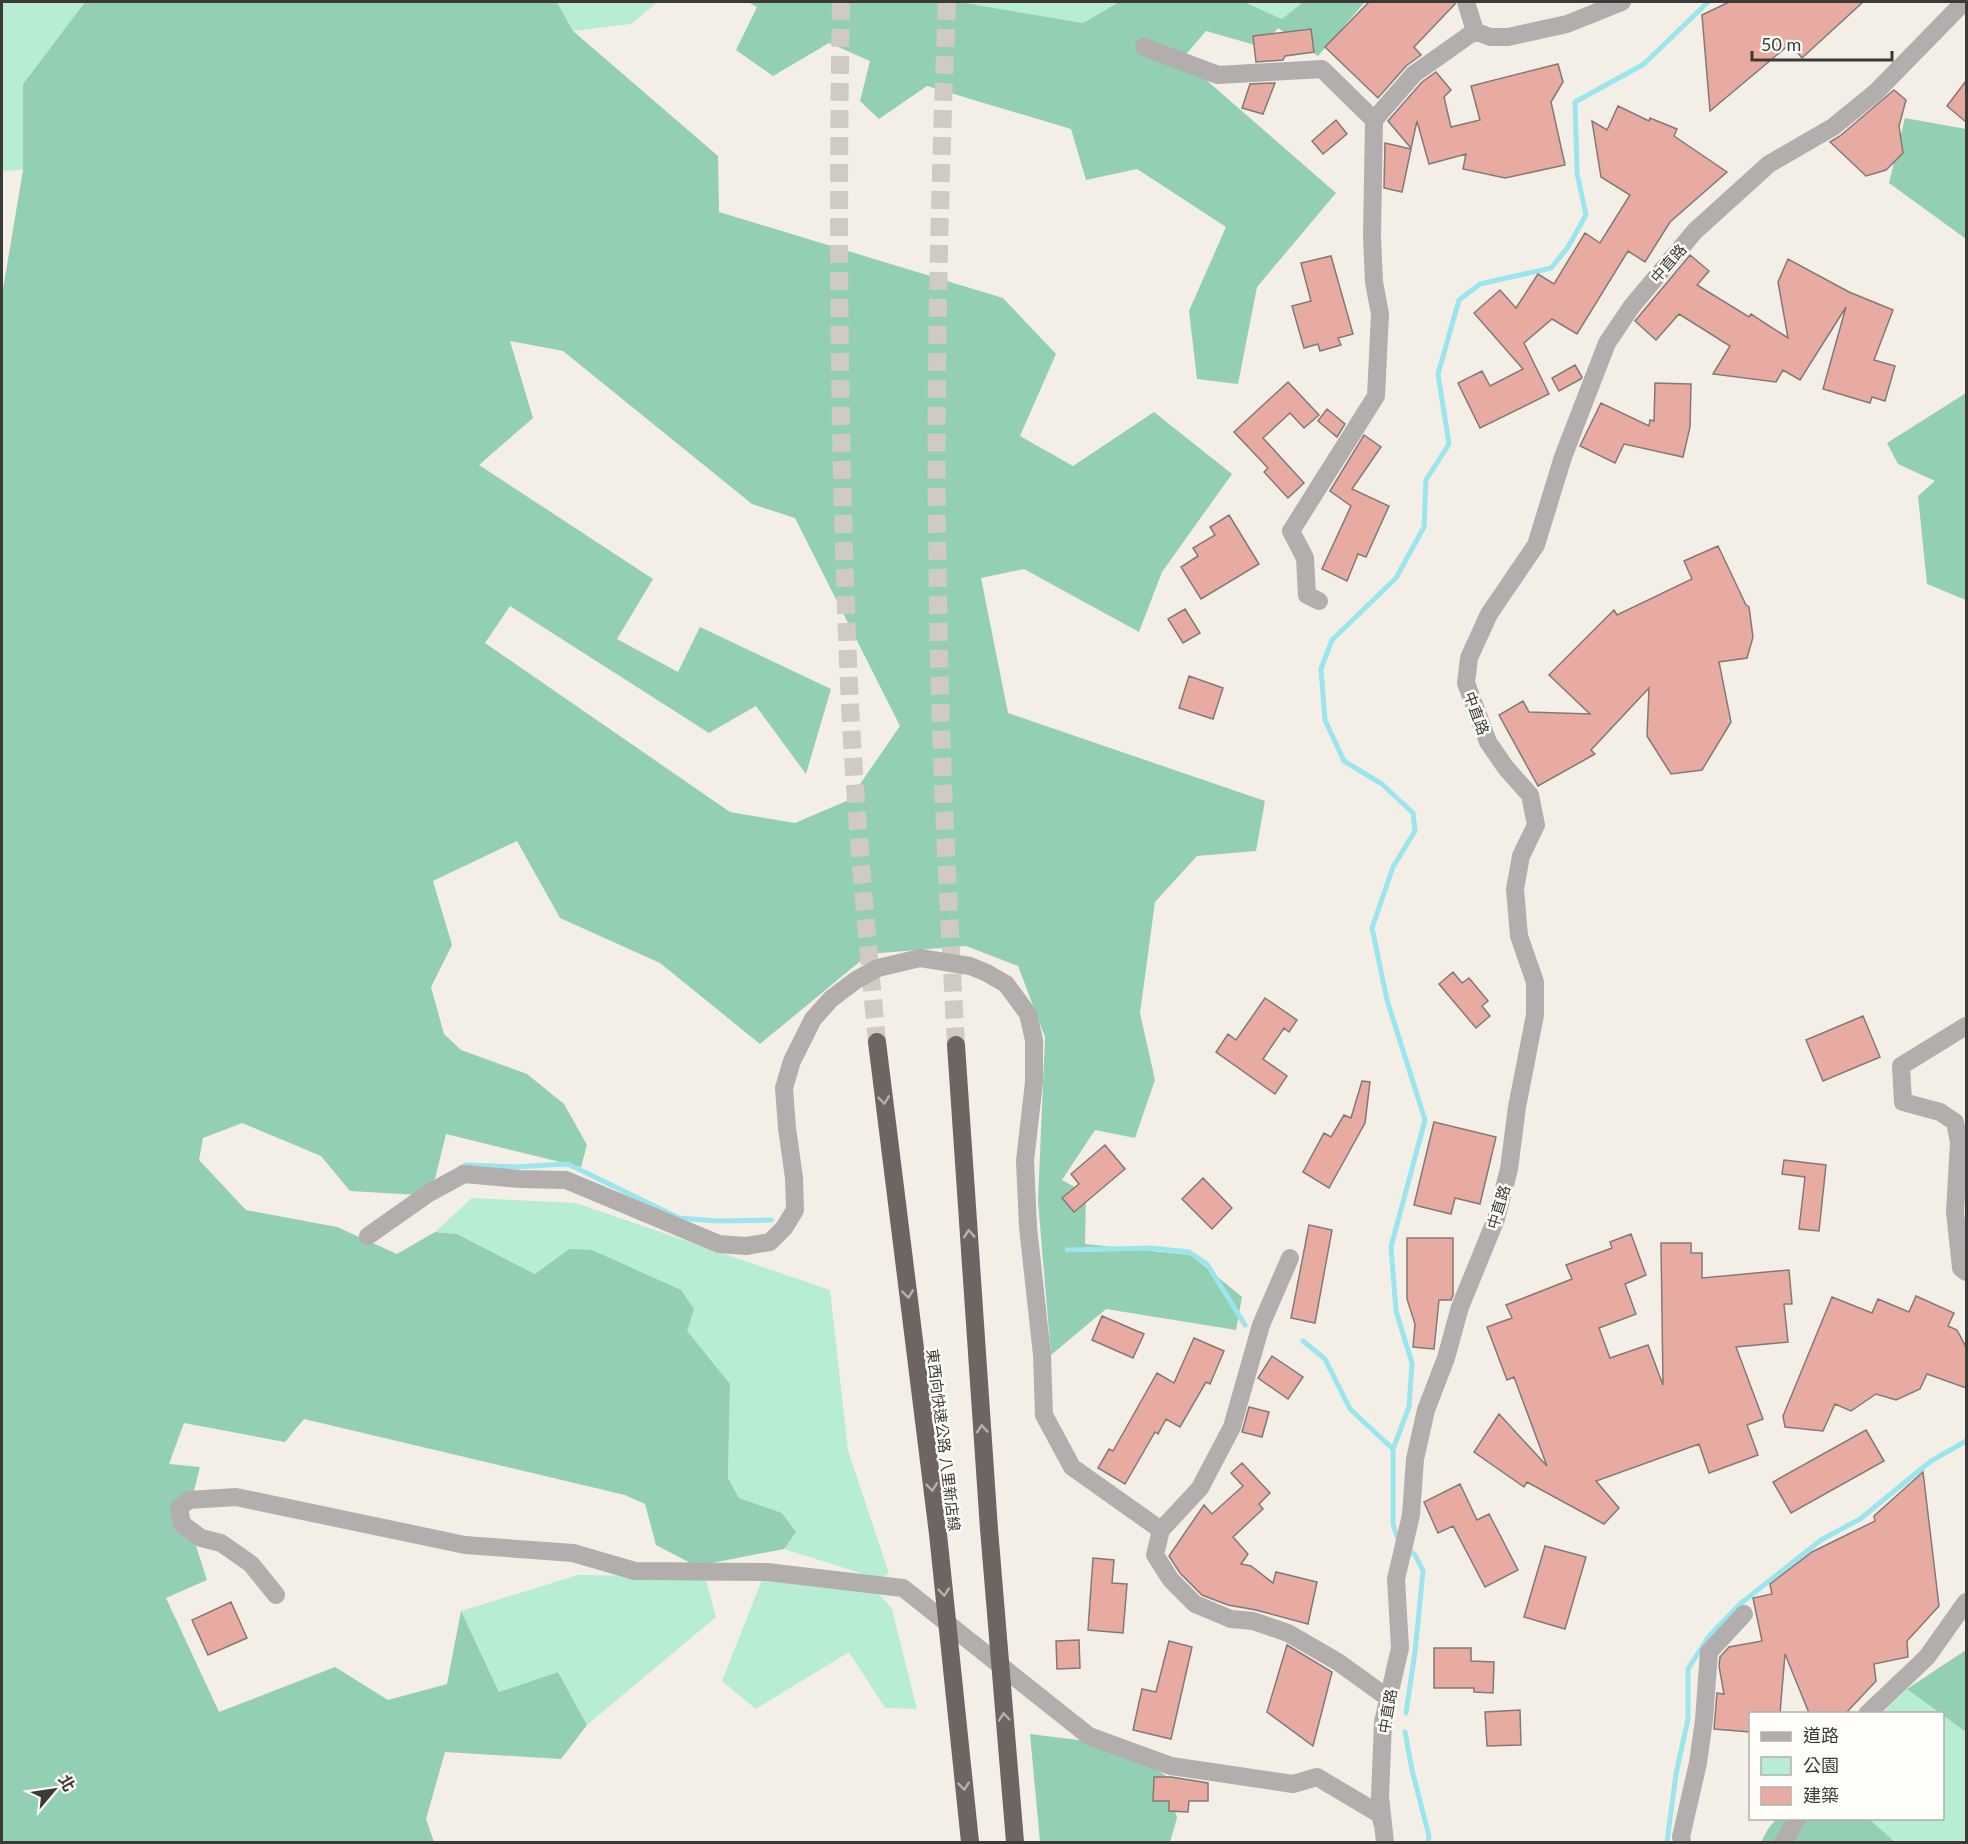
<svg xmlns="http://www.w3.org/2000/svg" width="1968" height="1844" font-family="Lato,'Noto Sans TC',sans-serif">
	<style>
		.green { fill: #b7eed3 }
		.forest { fill: #93cfb3; fill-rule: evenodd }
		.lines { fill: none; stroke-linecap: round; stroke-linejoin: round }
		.stream { stroke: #9be5ee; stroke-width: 5 }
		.building { fill: #e8aba1; stroke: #837977; stroke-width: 1.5 }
		.highway-tunnel { stroke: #cfcbc3; stroke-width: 18; stroke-dasharray: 18 9; stroke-linecap: butt }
		.minor { stroke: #b3aeae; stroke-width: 18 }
		.highway { stroke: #6f6464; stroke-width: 18 }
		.oneway { stroke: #b7b0ae }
		.labels { text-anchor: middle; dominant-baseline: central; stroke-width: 5; stroke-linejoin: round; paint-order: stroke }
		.street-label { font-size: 15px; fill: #3c3a36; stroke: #fffdf9 }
	</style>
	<rect width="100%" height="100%" fill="#f4efe6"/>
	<path class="green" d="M2,2H85L23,84V170L2,171Z
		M557,2H658L631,24L573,31Z
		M959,2H1119L1083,23Z
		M1244,2H1303L1282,19Z
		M472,1198L576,1203L830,1290L848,1450L889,1573L879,1579L784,1549L796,1531L782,1513L739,1498L728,1478L730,1385L686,1331L694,1309L569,1249L535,1274L457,1234L435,1232Z
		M578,1575L705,1576L716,1617L587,1725L558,1672L499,1692L461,1611Z
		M763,1577L875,1589L892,1609L917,1709L885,1708L849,1652L756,1709L722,1681Z
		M1907,1689L1941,1713L1881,1714Z
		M1943,1714L1966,1732V1842H1895L1869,1819L1942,1818Z"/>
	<path class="forest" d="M85,2H557L573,31L718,156L719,212L1003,298L1056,354L1020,436L1073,466L1154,412L1232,474L1162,572L1139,632L1024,569L981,578L1008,713L1265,801L1256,851L1197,856L1155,902L1140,1013L1155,1080L1135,1138L1095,1130L1062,1180L1086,1193L1085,1244L1191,1255L1242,1297L1236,1330L1106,1309L1051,1355L1038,1201L1045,1037L1018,966L966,946L869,954L760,1044L660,963L560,918L517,841L433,881L452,945L431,987L444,1034L461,1050L527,1074L564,1104L587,1145L581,1167L446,1134L435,1179L418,1195L350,1191L321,1156L242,1123L203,1138L199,1160L246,1210L337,1227L397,1254L435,1232L457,1234L535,1274L569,1249L592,1250L681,1290L694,1309L687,1331L730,1384L728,1478L739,1498L782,1513L796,1532L784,1549L696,1566L656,1545L645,1504L625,1495L304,1419L285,1442L184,1423L169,1464L200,1467L187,1518L207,1580L166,1598L219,1712L335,1667L388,1700L447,1684L461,1611L499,1692L558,1672L587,1725L561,1759L445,1752L426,1819L434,1842H2V295L23,170V84ZM510,341L563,351L752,504L795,518L900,726L849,800L795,823L730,812L485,643L510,606L709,733L756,706L806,774L831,689L700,627L678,672L617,639L653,579L479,465L533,418Z
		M748,2H959L1083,23L1119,2H1244L1282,19L1303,2H1365L1318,56L1278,28L1262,47L1206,31L1182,59L1336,193L1257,287L1238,384L1197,379L1189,311L1226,227L1137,169L1086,180L1071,129L927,86L879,119L860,101L870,61L829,43L773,76L736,50L757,7Z
		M1905,118L1966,129V239L1889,183Z
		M1966,393V600L1927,584L1918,496L1935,481L1898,464L1887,443Z
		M1966,1650V1732L1907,1689Z
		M1030,1734L1118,1745L1165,1775L1177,1818L1170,1842H1040Z
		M1777,1818L1869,1819L1895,1842H1761L1768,1829Z"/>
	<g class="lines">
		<path class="stream" d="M460,1168L466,1165L513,1167L568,1164L679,1218L717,1221L771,1220
			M1067,1250L1152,1248L1189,1252L1207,1264L1245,1325
			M1303,1341L1325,1359L1350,1409L1393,1449
			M1399,1542L1393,1524V1449L1409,1407L1412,1363L1396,1311L1391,1247L1425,1120L1387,1000L1372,928L1393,867L1415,831L1413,813L1382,784L1344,761L1325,720L1321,669L1332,640L1396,578L1424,527L1426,480L1449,444L1438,374L1459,300L1480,284L1551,268L1568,247L1586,215L1577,173L1575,102L1644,64L1708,2
			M1406,1713L1415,1652L1423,1571L1415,1555L1406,1548
			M1405,1732L1412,1770L1429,1836L1428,1842
			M1667,1842L1676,1774L1688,1719V1669L1709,1636L1740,1604L1821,1540L1860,1519L1931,1461L1966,1441"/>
	</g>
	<path class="building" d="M1369,2H1455V4L1414,47L1421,55L1406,66L1378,98L1325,47Z
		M1729,2H1863L1802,58L1790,44L1710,111L1702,15Z
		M1311,29L1314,52L1285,56L1283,60L1256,62L1253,36Z
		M1558,64L1563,82L1551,102L1565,165L1505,178L1463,169L1466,154L1429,164L1417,121L1411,148L1388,121L1422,82L1436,72L1451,90L1444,97L1451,127L1480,120L1471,86Z
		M1966,81V122L1947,106Z
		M1275,83L1263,114L1242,108L1250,84Z
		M1894,90L1906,100L1899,126L1903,153L1886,170L1866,176L1830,142L1840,136Z
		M1618,106L1649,121L1650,118L1677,129L1674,136L1727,172L1670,222L1645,262L1628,251L1577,334L1552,319L1524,343L1549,394L1480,428L1458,383L1482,371L1490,386L1523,369L1474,313L1500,290L1516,308L1538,274L1554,284L1585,233L1600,243L1630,195L1601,177L1592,121L1607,130Z
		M1336,120L1347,134L1323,154L1312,141Z
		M1385,143L1411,149L1402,192L1384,188Z
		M1690,255L1709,271L1697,285L1749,317L1751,314L1788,338L1778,282L1788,259L1849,292L1893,310L1874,360L1895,366L1885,401L1872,397L1870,403L1823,389L1846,307L1800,380L1783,370L1776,382L1713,374L1730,346L1679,314L1656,340L1635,321Z
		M1331,256L1353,334L1338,338L1341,345L1320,351L1318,344L1304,348L1292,306L1311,301L1301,263Z
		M1575,365L1582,377L1581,379L1559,391L1552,378Z
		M1288,382L1319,415L1304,428L1290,413L1263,438L1304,483L1288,498L1264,472L1268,468L1234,432Z
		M1655,383L1691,384L1690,427L1683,457L1624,444L1615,463L1580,446L1601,403L1649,426L1650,420L1654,421Z
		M1327,409L1345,424L1337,437L1318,421Z
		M1364,435L1381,447L1352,489L1389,506L1366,557L1358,554L1347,581L1322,569L1351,506L1330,491Z
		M1229,515L1259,564L1201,599L1181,567L1198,556L1193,548L1215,535L1210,527Z
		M1718,546L1746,605L1749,607L1753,637L1747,658L1719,662L1731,722L1702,770L1671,774L1647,736L1649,688L1591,750L1595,754L1538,786L1499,715L1523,701L1529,712L1590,714L1549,675L1614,610L1617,615L1692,579L1684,561Z
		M1185,609L1200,633L1183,643L1168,619Z
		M1189,676L1223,688L1213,719L1179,708Z
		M1453,972L1462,983L1469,978L1488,1001L1482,1006L1490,1016L1476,1028L1439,984Z
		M1265,998L1297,1020L1289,1032L1284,1028L1263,1059L1287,1076L1275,1094L1216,1052L1228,1034L1236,1040Z
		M1863,1016L1880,1057L1823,1081L1806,1040Z
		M1362,1081L1370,1082L1365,1123L1329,1188L1303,1172L1324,1133L1331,1137L1344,1115L1351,1118Z
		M1434,1122L1496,1137L1480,1204L1455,1198L1451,1214L1414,1205Z
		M1105,1145L1125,1169L1074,1212L1062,1198L1079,1184L1071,1174Z
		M1784,1160L1826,1165L1819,1231L1799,1229L1805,1177L1782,1174Z
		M1203,1178L1232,1208L1212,1229L1182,1199Z
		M1309,1225L1332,1230L1315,1323L1291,1318Z
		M1631,1234L1646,1275L1625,1284L1636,1314L1599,1328L1610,1358L1648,1345L1663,1385L1661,1243H1691V1253H1702V1278L1789,1270L1792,1304H1784L1788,1342L1736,1347L1763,1419L1747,1425L1758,1455L1709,1473L1699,1444L1596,1481L1619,1508L1604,1524L1527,1482L1524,1487L1474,1452L1499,1414L1547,1466L1514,1377L1507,1380L1487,1327L1512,1318L1506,1305L1572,1279L1566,1265L1612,1248L1610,1242Z
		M1407,1238H1453V1295L1451,1300H1439L1434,1349L1413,1347L1415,1324L1407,1299Z
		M1916,1296L1954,1313L1948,1326L1957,1330L1966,1347V1388L1927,1374L1920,1389L1896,1400L1876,1394L1851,1411L1835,1404L1823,1431L1785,1427L1783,1416L1832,1297L1872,1313L1878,1299L1909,1312Z
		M1102,1316L1144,1334L1133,1358L1092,1340Z
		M1194,1338L1224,1351L1210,1384L1206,1382L1180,1427L1166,1419L1158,1434L1155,1432L1125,1484L1098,1468L1109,1449L1113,1451L1157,1373L1174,1383Z
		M1272,1356L1303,1377L1288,1399L1258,1378Z
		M1249,1407L1269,1412L1262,1437L1242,1432Z
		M1866,1430L1884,1461L1791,1513L1773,1482Z
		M1242,1463L1270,1493L1259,1504L1263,1509L1233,1537L1248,1554L1241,1564L1251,1566L1273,1583L1276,1572L1317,1582L1308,1624L1256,1610L1228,1605L1202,1595L1180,1573L1169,1556L1204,1505L1212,1514L1243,1486L1231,1473Z
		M1923,1472L1939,1606L1907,1641L1908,1657L1874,1664L1876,1681L1846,1713H1809L1785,1654L1780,1713H1750V1732L1714,1729L1717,1693L1724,1694L1719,1666L1720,1657L1729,1647L1762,1641L1753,1598L1772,1594L1770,1584L1812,1552L1875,1521L1874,1516Z
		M1460,1484L1477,1520L1489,1514L1518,1570L1485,1587L1453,1526L1438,1533L1424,1502Z
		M1545,1546L1586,1557L1565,1629L1524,1617Z
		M1093,1558L1114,1560L1112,1583L1127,1584L1123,1633L1088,1630Z
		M231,1602L247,1638L208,1655L192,1620Z
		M1079,1640L1080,1668L1057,1669L1056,1641Z
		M1169,1641L1192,1647L1171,1739L1133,1730L1142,1689L1156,1692Z
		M1287,1645L1332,1672L1313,1746L1267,1712Z
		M1434,1648H1471V1661L1494,1662L1493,1693L1474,1692V1688H1434Z
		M1520,1710L1521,1745L1487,1746L1485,1712Z
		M1154,1777H1171L1208,1783V1801H1189L1188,1812L1169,1811V1801H1153Z"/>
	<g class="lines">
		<path class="highway-tunnel" d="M841,2C837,221 839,441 848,661C853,788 865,915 877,1042
			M947,2C939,201 934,400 938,599C940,748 948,897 956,1045"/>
		<path class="minor" d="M1466,2L1475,31
			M1475,31L1490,37H1508L1567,24L1622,2
			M1144,47L1218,75L1322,69L1374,120
			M1319,601L1307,595L1305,558L1291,531L1376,396L1380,314L1374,282L1372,236L1374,120L1414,74L1475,31
			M1966,1026L1901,1066L1903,1102L1940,1112L1955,1122L1959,1142L1955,1212L1961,1268L1966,1272
			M368,1236L429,1193L464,1174L520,1179L566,1180L719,1244L746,1246L770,1242L784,1228L795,1210L794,1178L787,1128L784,1088L792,1061L813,1019L831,999L856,980L878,968L920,958L970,966L985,972L1006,984L1028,1014L1034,1040V1082L1025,1161L1028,1227L1042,1355L1044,1415L1072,1467L1161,1530
			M1290,1258L1261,1325L1232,1427L1200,1488L1161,1530L1155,1555L1171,1580L1195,1604L1231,1619L1253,1621L1288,1633L1338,1662L1388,1698
			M276,1595L251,1564L221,1543L201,1538L182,1524L179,1508L189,1500L236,1497L465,1545L573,1553L635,1571L767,1572L903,1588L1089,1736L1171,1766L1293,1784L1317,1777L1381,1815L1382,1823
			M1867,1714L1927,1657L1966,1602
			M1385,1842L1380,1797L1383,1722L1400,1648L1396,1579L1411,1515L1415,1459L1426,1410L1446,1358L1460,1307L1496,1219L1509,1169L1517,1107L1535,1015V982L1519,936L1515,889L1521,856L1536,825L1530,795L1506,768L1488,742L1466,683L1469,658L1489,614L1536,545L1563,457L1607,343L1632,306L1695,231L1769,164L1833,127L1876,92L1964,2
			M1682,1842L1681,1837L1698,1763L1704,1720L1709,1652L1744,1614
			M1783,1842L1798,1818"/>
		<path class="highway" d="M877,1042L938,1534L970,1842
			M956,1045L989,1529L1015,1842"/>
	</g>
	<defs><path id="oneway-chevron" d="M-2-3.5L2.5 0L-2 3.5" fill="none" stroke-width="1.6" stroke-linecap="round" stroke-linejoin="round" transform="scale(1.5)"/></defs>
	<g class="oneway">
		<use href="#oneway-chevron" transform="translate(884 1100) rotate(83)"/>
		<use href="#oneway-chevron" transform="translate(969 1234) rotate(-94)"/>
		<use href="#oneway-chevron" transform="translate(908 1294) rotate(83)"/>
		<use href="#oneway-chevron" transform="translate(982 1429) rotate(-94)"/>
		<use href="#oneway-chevron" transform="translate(932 1487) rotate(83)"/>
		<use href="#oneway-chevron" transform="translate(944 1592) rotate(84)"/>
		<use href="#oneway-chevron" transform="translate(1004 1717) rotate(-95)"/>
		<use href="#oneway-chevron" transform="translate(964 1786) rotate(84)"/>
	</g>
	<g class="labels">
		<g class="street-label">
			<text transform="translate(1668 263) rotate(-49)">中直路</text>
			<text transform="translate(1477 713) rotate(70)">中直路</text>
			<text transform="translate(1498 1207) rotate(-73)">中直路</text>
			<text transform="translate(944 1440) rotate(83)">東西向快速公路 八里新店線</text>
			<text transform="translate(1387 1711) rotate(-80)">中直路</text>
		</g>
	</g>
	<rect width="1968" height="1844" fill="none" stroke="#3c3a36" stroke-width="6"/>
	<rect x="1749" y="1712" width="195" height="108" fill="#fffdf9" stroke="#b1afab" stroke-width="1.5"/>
	<rect x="1761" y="1732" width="30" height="9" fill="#b3aeae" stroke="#b1afab" stroke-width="1.5"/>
	<text x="1803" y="1742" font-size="18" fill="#3c3a36">道路</text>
	<rect x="1761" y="1757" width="30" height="18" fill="#b7eed3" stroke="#b1afab" stroke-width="1.5"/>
	<text x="1803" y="1772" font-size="18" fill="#3c3a36">公園</text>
	<rect x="1761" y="1787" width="30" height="18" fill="#e8aba1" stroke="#b1afab" stroke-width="1.5"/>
	<text x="1803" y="1802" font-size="18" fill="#3c3a36">建築</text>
	<g transform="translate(54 1790) rotate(61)" stroke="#fffdf9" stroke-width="4.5" paint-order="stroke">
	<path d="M0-4.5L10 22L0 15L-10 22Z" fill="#3c3a36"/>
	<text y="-9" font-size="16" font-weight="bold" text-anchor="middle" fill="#3c3a36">北</text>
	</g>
	<path d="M1752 51v9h140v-9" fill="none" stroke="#3c3a36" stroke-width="3"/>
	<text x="1761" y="51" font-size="18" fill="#3c3a36" stroke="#fffdf9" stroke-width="4.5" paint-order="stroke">50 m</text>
</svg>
